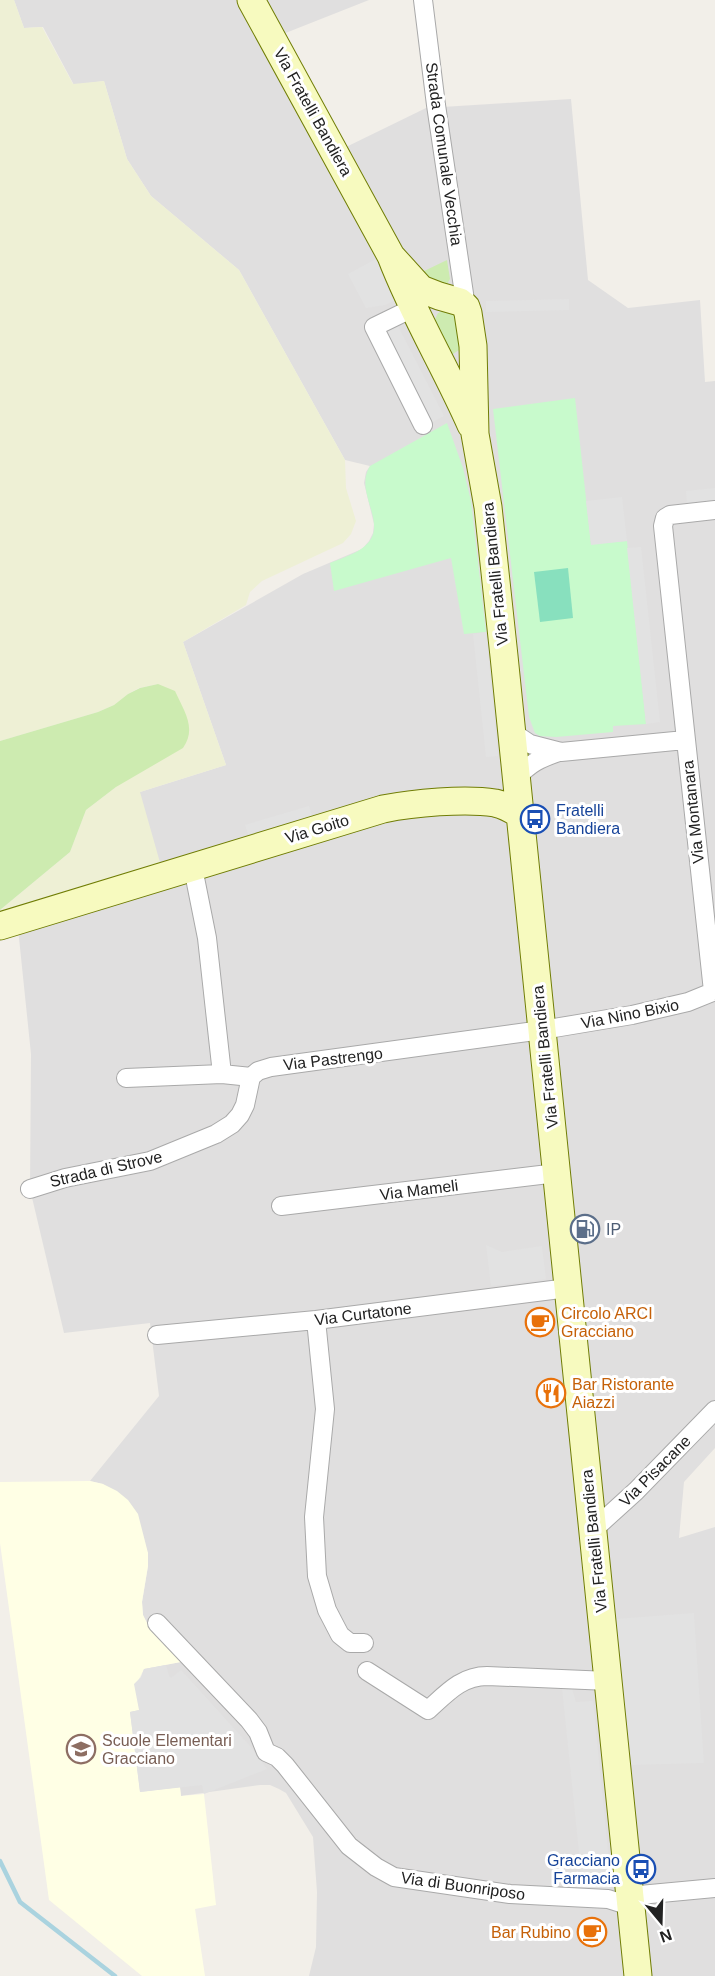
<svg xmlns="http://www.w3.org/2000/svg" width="715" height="1976" font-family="Helvetica,sans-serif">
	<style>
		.residential { fill: #e0dfdf }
		.education { fill: #ffffe5 }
		.farmland { fill: #eef0d5 }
		.grass { fill: #cdebb0 }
		.park { fill: #c8facc }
		.pitch { fill: #88e0be }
		.parking { fill: #e2e2e2 }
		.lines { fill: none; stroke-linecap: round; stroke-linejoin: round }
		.stream { stroke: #aad3df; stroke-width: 4.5 }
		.street-casing { stroke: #a9a9a9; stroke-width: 20 }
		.secondary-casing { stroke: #707d05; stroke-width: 29 }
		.street { stroke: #fff; stroke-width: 18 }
		.secondary { stroke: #f7fabf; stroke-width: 27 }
		.labels { text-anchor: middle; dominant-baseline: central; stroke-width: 6; stroke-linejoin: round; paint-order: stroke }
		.street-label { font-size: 16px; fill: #222; stroke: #fff }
		.transit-label { font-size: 16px; fill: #164399; stroke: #fff; text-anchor: start }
		.service-label { font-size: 16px; fill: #4e5e75; stroke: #fff; text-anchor: start }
		.food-label { font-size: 16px; fill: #c56008; stroke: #fff; text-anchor: start }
		.education-label { font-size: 16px; fill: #785e54; stroke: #fff; text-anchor: start }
	</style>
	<rect width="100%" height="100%" fill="#f2efe9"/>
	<path class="residential" d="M14,0H369L283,34L342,149L426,108L571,99L588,280L628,308L700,300L705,382L715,381V1448L684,1482L679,1538L715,1527V1976H309L316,1947L317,1892L313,1837L286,1793L279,1789L270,1785H260L181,1796L180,1788L140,1792L130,1712L144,1669L186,1661L148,1625L143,1615L142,1602L148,1566V1553L103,1484L90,1481L159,1396L150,1323L64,1333L30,1189L31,1054L16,909L140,792L226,765L183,642L303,574L362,549L369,541L373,533L374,524L364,483L366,472L370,466L345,460L239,270L151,196L127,159L104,81L74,85L43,27L24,28Z"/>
	<path class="education" d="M90,1481L103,1484L117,1491L128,1500L138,1514L148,1553V1566L142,1602L143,1615L148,1625L186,1661L144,1669L138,1681L140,1710L130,1712L140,1792L180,1787L181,1796L204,1794L216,1905L195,1909L205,1976H142L49,1900L0,1543V1482Z"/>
	<path class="farmland" d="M0,0H14L24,28L42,27L73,84L104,81L127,159L151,196L239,270L345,460L346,488L356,521L351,534L343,543L262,581L250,592L246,605L183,642L226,765L140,792L161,866L0,914V910L70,852L86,810L116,787L158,684L139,688L128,694L114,705L98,712L0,741Z"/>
	<path class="grass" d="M447,260L450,279L447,284H438L420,273Z
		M444,311L453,314L457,319L462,345L459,350L453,354L446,352L434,321L438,313Z
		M158,684L175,691C184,711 197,728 183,748L116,787L86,810L70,852L0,910V741L98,712L114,705L128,694L140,688Z"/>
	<path class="park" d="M575,398L591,544L627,541L646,724L613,726V732L556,737L540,736L535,733L529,717L493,409Z
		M447,423L463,468L471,501L486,632L464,634L451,558L334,591L330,563C340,559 352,555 361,549C394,527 352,494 370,466Z"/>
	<path class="pitch" d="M568,568L573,618L540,622L534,572Z"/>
	<path class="parking" d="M376,259L397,299L385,305L366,308L348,274Z
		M569,299V310L486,312V301Z
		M397,324L444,416L433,422L385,330Z
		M715,488V500L687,503L686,491Z
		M622,497L627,541L591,545L586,501Z
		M641,547L660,722L646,724L627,548Z
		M486,632L498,756L486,757L473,634Z
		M309,806L313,818L249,837L245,825Z
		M486,1245L502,1252L542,1246L546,1279L491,1286Z
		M694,1613L704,1763L629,1765L615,1619Z
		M166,1665L169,1676L171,1678L181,1670L250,1746L267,1769L204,1794L202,1785L140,1792L130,1712L139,1710L134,1684L141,1677L144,1669Z
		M562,1688L572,1689L576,1702L593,1701L609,1861L607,1862L609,1888L583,1891Z"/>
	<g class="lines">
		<path class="stream" d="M0,1861L20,1902L115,1976"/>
		<g class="street-casing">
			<path id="street" d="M423,0L436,105L466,307
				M413,308L374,327L423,425
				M512,732L530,744L561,752L685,740
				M516,779C529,763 541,758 559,752
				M193,868L207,938L222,1074
				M713,991L663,526L665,518L670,515L715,510
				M251,1077L258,1071L271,1067L542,1030L632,1015L688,1002L715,991
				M126,1078L222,1074L251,1077
				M30,1189L65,1178L150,1161L216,1134L232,1124L240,1115L245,1105L251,1077
				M281,1206L557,1173
				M316,1320L325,1409L314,1517L317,1576L327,1610L340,1635L350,1643H364
				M157,1335L316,1320L568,1288
				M592,1531L636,1491L715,1410
				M157,1623L249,1720L258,1732L266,1752L277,1757L285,1765L349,1846L376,1867L394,1877L510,1894L608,1899L630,1906
				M367,1671L428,1710C446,1694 461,1676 487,1676L609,1681
				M629,1896L715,1888"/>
		</g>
		<g class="secondary-casing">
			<path id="secondary" d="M251,0L391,256C413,314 446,368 471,425
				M391,256L421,289L439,296L460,302L466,307L468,313L473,346L475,434L488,507L504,656L638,1976
				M0,926L383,809C413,803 465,798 495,803C504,805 512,809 520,815"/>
		</g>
		<use href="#street" class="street"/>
		<use href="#secondary" class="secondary"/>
	</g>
	<defs>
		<g id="bus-ring" transform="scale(1.5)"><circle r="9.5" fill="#fff" stroke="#1a4fb4" stroke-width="1.5"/><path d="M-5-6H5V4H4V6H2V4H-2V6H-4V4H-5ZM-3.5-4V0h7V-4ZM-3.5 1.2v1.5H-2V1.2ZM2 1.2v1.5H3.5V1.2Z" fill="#1a4fb4"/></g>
		<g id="fuel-ring" transform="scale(1.5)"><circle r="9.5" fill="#fff" stroke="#5c6f8a" stroke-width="1.5"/><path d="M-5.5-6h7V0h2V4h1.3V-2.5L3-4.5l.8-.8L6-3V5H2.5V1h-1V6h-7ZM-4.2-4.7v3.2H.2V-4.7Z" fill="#5c6f8a"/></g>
		<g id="cafe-ring" transform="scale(1.5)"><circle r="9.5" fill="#fff" stroke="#e8710a" stroke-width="1.5"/><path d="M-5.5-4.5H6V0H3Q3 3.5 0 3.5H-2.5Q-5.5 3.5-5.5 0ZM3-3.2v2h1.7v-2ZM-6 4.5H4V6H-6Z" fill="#e8710a"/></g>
		<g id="restaurant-ring" transform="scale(1.5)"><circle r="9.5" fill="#fff" stroke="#e8710a" stroke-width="1.5"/><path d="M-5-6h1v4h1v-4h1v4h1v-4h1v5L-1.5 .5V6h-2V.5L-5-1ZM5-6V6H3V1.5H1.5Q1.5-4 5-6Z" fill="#e8710a"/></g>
		<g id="school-ring" transform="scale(1.5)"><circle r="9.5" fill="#fff" stroke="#8d6e63" stroke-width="1.5"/><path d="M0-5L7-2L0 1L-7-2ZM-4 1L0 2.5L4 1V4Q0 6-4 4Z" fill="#8d6e63"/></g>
	</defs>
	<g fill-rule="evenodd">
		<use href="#bus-ring" x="535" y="819"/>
		<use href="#fuel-ring" x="585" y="1229"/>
		<use href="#cafe-ring" x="540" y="1322"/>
		<use href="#restaurant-ring" x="551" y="1393"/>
		<use href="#school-ring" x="81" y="1749"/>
		<use href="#bus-ring" x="641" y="1869"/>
		<use href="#cafe-ring" x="592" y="1932"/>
	</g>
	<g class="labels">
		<g class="street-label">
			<text transform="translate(313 112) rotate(61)">Via Fratelli Bandiera</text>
			<text transform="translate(444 154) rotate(82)">Strada Comunale Vecchia</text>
			<text transform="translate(495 574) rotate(-96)">Via Fratelli Bandiera</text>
			<text transform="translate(693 812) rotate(-96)">Via Montanara</text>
			<text transform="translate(317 829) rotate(-17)">Via Goito</text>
			<text transform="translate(630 1014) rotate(-11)">Via Nino Bixio</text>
			<text transform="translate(545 1057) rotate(-96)">Via Fratelli Bandiera</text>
			<text transform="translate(333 1059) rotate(-7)">Via Pastrengo</text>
			<text transform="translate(106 1169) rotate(-13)">Strada di Strove</text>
			<text transform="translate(419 1190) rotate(-7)">Via Mameli</text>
			<text transform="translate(363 1314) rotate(-7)">Via Curtatone</text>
			<text transform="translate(655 1471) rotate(-45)">Via Pisacane</text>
			<text transform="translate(594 1541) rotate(-96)">Via Fratelli Bandiera</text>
			<text transform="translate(463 1886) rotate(8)">Via di Buonriposo</text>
		</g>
		<g class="transit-label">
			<text x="556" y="810">Fratelli<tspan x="556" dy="18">Bandiera</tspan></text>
			<text x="620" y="1860" text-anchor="end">Gracciano<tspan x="620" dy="18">Farmacia</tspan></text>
		</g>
		<g class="service-label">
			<text x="606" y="1229">IP</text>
		</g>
		<g class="food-label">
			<text x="561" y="1313">Circolo ARCI<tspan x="561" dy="18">Gracciano</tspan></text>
			<text x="572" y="1384">Bar Ristorante<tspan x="572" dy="18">Aiazzi</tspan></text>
			<text x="571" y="1932" text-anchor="end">Bar Rubino</text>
		</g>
		<g class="education-label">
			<text x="102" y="1740">Scuole Elementari<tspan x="102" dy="18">Gracciano</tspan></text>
		</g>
	</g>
	<g transform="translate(661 1922) rotate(161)" stroke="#ffffff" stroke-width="4.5" paint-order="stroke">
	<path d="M0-4.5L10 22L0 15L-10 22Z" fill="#222222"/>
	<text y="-9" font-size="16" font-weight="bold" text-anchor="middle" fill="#222222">N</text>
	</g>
</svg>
